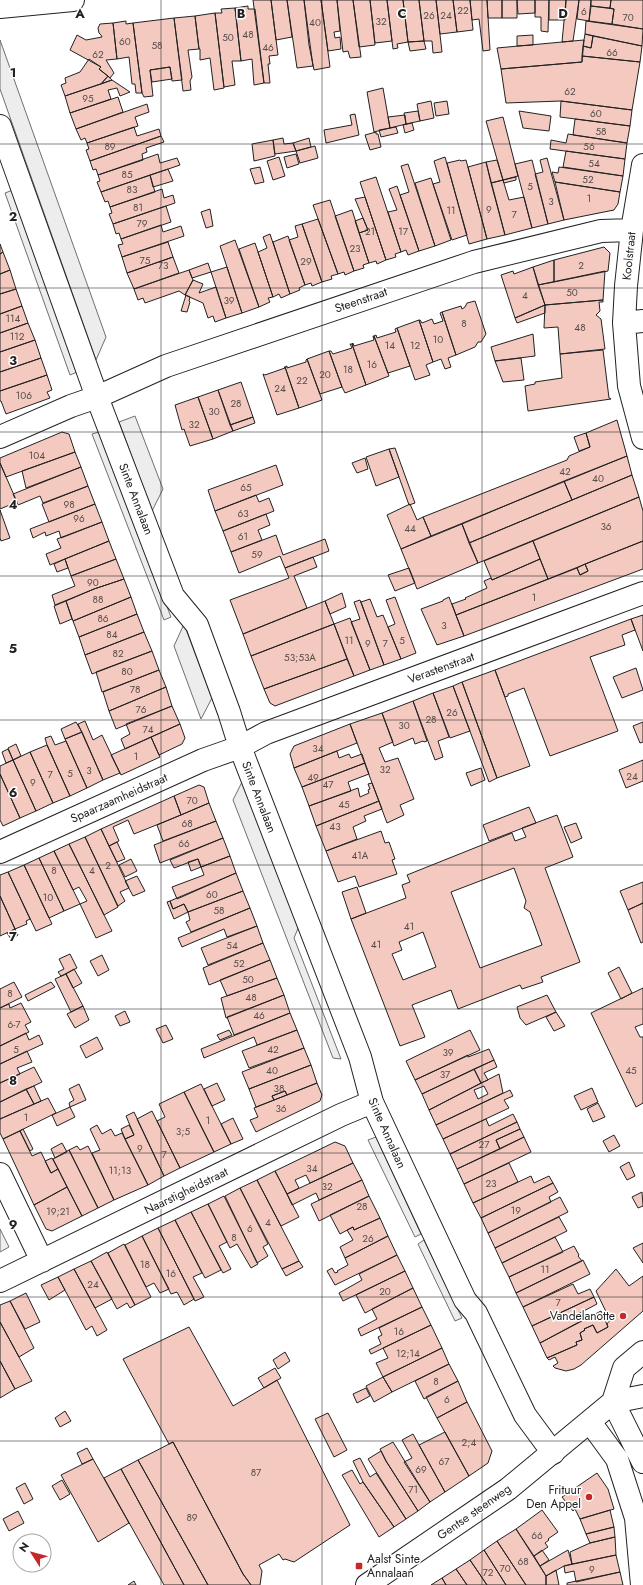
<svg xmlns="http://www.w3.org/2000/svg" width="643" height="1585" font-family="Jost,sans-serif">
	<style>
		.green { fill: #eee; stroke: #6f6f6f }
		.parking { fill: #ededed; stroke: #6f6f6f }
		.building { fill: #f3c9c0; stroke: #222; fill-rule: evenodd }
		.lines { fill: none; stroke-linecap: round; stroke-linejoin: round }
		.minor-casing { stroke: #222; stroke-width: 24 }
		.major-casing { stroke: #222; stroke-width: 24 }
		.minor { stroke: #fff; stroke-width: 22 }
		.major { stroke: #fff; stroke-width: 22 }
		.grid { fill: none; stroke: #222; stroke-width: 1; stroke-opacity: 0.55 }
		.poi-dot { fill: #c62828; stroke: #fff; stroke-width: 1.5 }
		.labels { text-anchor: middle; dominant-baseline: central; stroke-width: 3; stroke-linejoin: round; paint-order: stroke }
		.number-label { font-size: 10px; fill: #564c4a }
		.street-label { font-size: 12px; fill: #222; stroke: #fff }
		.poi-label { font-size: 12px; fill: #222; stroke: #fff; text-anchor: end }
		.grid-label { font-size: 13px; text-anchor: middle; font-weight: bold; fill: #222; stroke: #fff; stroke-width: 3; stroke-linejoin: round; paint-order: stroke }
	</style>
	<rect width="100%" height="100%" fill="#fff"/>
	<path class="green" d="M0,1229L9,1247L0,1252Z"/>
	<path class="parking" d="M0,40L106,337L96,360L0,89Z
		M13,190L77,372L70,375L5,193Z
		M135,416L163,489L152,511L119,422Z
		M99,432L171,617L164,620L92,434Z
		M184,624L212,698L201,719L174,646Z
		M243,780L299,926L294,938L341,1059L333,1058L233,800Z
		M376,1137L421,1234L415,1237L368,1140Z
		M424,1240L462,1318L455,1321L418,1244Z"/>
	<path class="building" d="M253,0H271L278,55L269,56L270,64H268L270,83H264Z
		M271,0H287L292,37L276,40Z
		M287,0H304L313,66L297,68Z
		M304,0H321L330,67L314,70L309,45Z
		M321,0H337L340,31L334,32L335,38L340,37L341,49L328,51Z
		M337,0H353L361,57L350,58L348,51L343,52Z
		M353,0H370L375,45L359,47Z
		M370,0H387L392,41L375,43Z
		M387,0H403L408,42L397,44L398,48L393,49Z
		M403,0H419L424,41L408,42Z
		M419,0H436L442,52L433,53L432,41H424Z
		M436,0H453L457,32L440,34Z
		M453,0H470L473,30L457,32Z
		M470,0H487L490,50L483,51L479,19L472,20Z
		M487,0H502V18H488Z
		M502,0H517V18H502Z
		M517,0H535V13L518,14Z
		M535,0H549L548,32L541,31V17H535Z
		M549,0H566L565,20H549Z
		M566,0H579L573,41L562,42Z
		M579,0H591L589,21L577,19Z
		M591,0H611L610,8L591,6Z
		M611,0H643V29L612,24L614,9L610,8Z
		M248,6V9H255L264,83L254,85L252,59L241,61L235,8Z
		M591,6L614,9L612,24L589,21Z
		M235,8L241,61H232L235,85L224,87L215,13H222L221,9Z
		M215,13L224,88L214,90L210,58L200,60V49H199L195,16Z
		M195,16L199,49L188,50L192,77L190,81L191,90L183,91L174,18Z
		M174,18L182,80L172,81L170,67L150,70L153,96L144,97L142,93L133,23Z
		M126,21V24L133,23L142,93H136L135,84H132L129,57L117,59L113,23Z
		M586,21L643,29L642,46L585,34Z
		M113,23L117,59L106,60L114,73L110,78L99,69L101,67L70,50L77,35L86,40L102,37L101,35L99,33L98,28L100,24Z
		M585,34L593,36L591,48L583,46Z
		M533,35V45L517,46V36Z
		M593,36L642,46L640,62L582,56L583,46L591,48Z
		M584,40L582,62L501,69L497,48Z
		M424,41L426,49L410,51L408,42Z
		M582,56L640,62L632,110L561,101L506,103L501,69L582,62Z
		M89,59L101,67L99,69L108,76L101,84L65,96L61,85L66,83L65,78L80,72Z
		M170,67L172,79L152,82L150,70Z
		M108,76L112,80L101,84Z
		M112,80L130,92L120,96L117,88L108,90L111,99L70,113L65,96Z
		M383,88L390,128L374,132L367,92Z
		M118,97L123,112L76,129L70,113Z
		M431,101L434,118L420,121L417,104Z
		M447,101L449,114L436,116L434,103Z
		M561,101L632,110L630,126L560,117Z
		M147,104L149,112L135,117L138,126L87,143L85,138L81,140L76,129Z
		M418,111L420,121L406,124L404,113Z
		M519,111L551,116L549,131L523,128Z
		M355,114L359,135L326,143L324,130L352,125L350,115Z
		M405,115L406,124L390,128L388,117Z
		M503,117L518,176L503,180L486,121Z
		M575,119L630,126L627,143L573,135Z
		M412,123L414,130L405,133L403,125Z
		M134,127L137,136L159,129L161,136L90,161L86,150L89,149L87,143Z
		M396,127L398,133L381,137L379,130Z
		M376,132V134H378L381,147L370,150L365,135Z
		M568,134L627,143L625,159L550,149L551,140L566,143Z
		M161,136L164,142L146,148L147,152L142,154L143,160L98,175L96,169L93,170L90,161Z
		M283,138L284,144L293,143L296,151L275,154L273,140Z
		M309,138L311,147L296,151L293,143Z
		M273,140L275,156L254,161L252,144Z
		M315,146L318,158L300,163L296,151Z
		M566,151L625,159L623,176L563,167Z
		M158,154L160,163L177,158L180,165L101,192L97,182L100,181L98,175Z
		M296,154L299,164L287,168L284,157Z
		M279,157L285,176L273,180L267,161Z
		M445,157L467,235L452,240L433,184L440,182L434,161Z
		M547,158L564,220L548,224L535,174L543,172L540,160Z
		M460,160L461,161L466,160L487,239L469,244L447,163Z
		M497,160L503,180L491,183L486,162Z
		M532,160L548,224L532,228L515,164Z
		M486,162L505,235L487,239L468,167Z
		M408,164L435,246L419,251L400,195L409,192L401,166Z
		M260,167L264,182L255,184L250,169Z
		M559,167L623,176L620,192L555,182L552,172L558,173Z
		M168,169L173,181L153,187L150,175Z
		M150,175L155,192L110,207L108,201L105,202L101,192Z
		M376,177L401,252L395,254L396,257L386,260L360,182Z
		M516,177V180L504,183L503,180Z
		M431,178L451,240L435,246L415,183Z
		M503,180L509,200L524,197L532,228L505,235L491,183Z
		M555,182L620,192L618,204L614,210L564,220Z
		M397,186L419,251L408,255L406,250L401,252L388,212L397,210L389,189Z
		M162,189L164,198L173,195L175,203L113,224L109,214L112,213L110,207Z
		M365,197L386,260L377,264L376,261L369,263L359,233L368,230L355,199Z
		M330,200L354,271L345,275L344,272L338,274L313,205Z
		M166,206L171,222L121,239L119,233L116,234L113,224Z
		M210,209L213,226L206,228L201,212Z
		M352,210L369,263L363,265L364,268L354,271L335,216Z
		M363,218L368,230L359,233L355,221Z
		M318,219L338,274L331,276L332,279L322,282L302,224Z
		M302,224L322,282L312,286L311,283L305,285L289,240L298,237L295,226Z
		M161,225L163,232L181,226L184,236L122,257L118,245L123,244L121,239Z
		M270,234L290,294L281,298L279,294L273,297L258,252L267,248L263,237Z
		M288,236L305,285L299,288L300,290L290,294L273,242Z
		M235,240L259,307L242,313L220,246Z
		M168,242L173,257L127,273L122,257Z
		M255,243L273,297L268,298L270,302L259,307L239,249Z
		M0,244L3,252L0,254Z
		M604,247L610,253L608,271L554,282V260Z
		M3,252L10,270L0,274V254Z
		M173,257L179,273L134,289L127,273Z
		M554,260V282L538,285L533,267Z
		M208,263L211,272L192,278L189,270Z
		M227,267L242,313L226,318L211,272Z
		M533,267L545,305L515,318L501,275L513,271L514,274Z
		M10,270L16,289L0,294V274Z
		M189,270L193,280L185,295L179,291L145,303L143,298L138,300L134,289Z
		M605,271L603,300L545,305L538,285Z
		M193,280L203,284L199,293L216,287L226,318L215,322L213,316L208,318L203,303L185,295Z
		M16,289L22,306L0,314V294Z
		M186,295L190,297L189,301L190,302L187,312L181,311Z
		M603,300V302H599L600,311L596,315L601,319L605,349L560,354L558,327L544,328L545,305Z
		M475,301L486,334L481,342H478L475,347L456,355L442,312L461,306L462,309L465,307L467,303Z
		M545,305V313L517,323L515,318Z
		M22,306L28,323L0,333V314Z
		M442,312L456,355L448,358L451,367L445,369L441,359L433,362L419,320H420L422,323L432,319L434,324L443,321L440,313Z
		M419,320L433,362L426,365L430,375L415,380L397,328Z
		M28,323L35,340L0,352V333Z
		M397,328L410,366L388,373L374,336L376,335L377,338L396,332L395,329Z
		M533,334L535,356L495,361L491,347Z
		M373,336H374L389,376L366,385L352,344L353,343L354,346L374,340Z
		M35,340L41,358L0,372V352Z
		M350,344H352L366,385L345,393L342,387L329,351H331L333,354L352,348Z
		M603,350L609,398L611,399L528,411L525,386L535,384V382L562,378L560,354Z
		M329,351L342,387L320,394L307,359Z
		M41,358L47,375L0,391V372Z
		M521,358L524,380L503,382L495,361Z
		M307,359L322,400L299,408L285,367L287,366V368L306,362V360Z
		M284,367H285L299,408L277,415L263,374L265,375L285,368Z
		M47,375L52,390L47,392L50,398L6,414L1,401H0V391Z
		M241,382L253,417L230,425L218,390Z
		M218,390L233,431L213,439L198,397Z
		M198,397L213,439L190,446L184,429L182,430L175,405Z
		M253,417L255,423L233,431L230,425Z
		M617,420L627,456L431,536L423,517L567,460L569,456L590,447L586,433Z
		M62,432L69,434L75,452L6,477L0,463V458Z
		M586,433L590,447L579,451L574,437Z
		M395,448L415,503L409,505L389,449Z
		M389,449L399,477L376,486L366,457Z
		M75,452L81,467L26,488L22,471Z
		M627,456L632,475L572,500L564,481Z
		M365,458L368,469L357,473L352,463Z
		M0,463L17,502L0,509Z
		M276,465L283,485L215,511L208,490Z
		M81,467L88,486L43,503L40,496L18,505L13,494Z
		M632,475L639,497L478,563L469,543Z
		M564,481L572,500L469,543L462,524Z
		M88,486L95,504L49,522L42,504Z
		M256,495L259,502L269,498L274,511L223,531L215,511Z
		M639,497L643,511V541L548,579L533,541Z
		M95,504L102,522L61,538L59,531L46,536L45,532L33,538L30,529Z
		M410,504L417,520L423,517L431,536L401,549L387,515Z
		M0,510L10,538L1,541L0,538Z
		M266,514L270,525L258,530L262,540L231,552L223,531Z
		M102,522L109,541L50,565L46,554L61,548L57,539Z
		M462,524L478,563L417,589L401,549Z
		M276,535L283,555L325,539L329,551L285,568L280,556L239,573L231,552Z
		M109,541L116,559L71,576L65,559Z
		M533,541L540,559L492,580L484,561Z
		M643,541V569L464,636L456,615L577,568L580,575L588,571L585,564Z
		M313,557L317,567L294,576L307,608L243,634L230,600L289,578L285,568Z
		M65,559L68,568L57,572L54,564Z
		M116,559L124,579L94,589L55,605L52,595L75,586L71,576Z
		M540,559L548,579L456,615L452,604L466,599L465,598L487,588L484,581L491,578L492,580Z
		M585,564L588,571L580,575L577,568Z
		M409,568L415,583L395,591L388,575Z
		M124,579L131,597L73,621L66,601L94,589Z
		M342,593L346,607L330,614L325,601Z
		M131,597L137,614L79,637L73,621Z
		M395,597L416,653L401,659L388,627L395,624L386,600Z
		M449,597L464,636L437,645L421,609L443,601V600Z
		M370,599L377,617L383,615L401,659L384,665L361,602Z
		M360,600L384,665L370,670L351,622L360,619L354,602Z
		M66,601L72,619L60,624L54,606Z
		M325,601L334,624L251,656L243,634Z
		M137,614L144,632L85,655L79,637Z
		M643,615V651L631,619Z
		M350,618L370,670L354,676L334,624Z
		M631,619L635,630L622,635L625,645L590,657L618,731L550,756L524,688L508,694V696L505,697L495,670Z
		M334,624L347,659L264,689L251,656Z
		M144,632L152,651L92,674L85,655Z
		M152,651L159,670L102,692L96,672Z
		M347,659L354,676L275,706L270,703L264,689Z
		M636,668L643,690L622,698L613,677Z
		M159,670L166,687L109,711L103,692Z
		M495,670L530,766L497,778L462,682Z
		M462,682L497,778L489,782L453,686Z
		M453,686L470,731L450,738L433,693Z
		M166,687L172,706L116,729L109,711Z
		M433,693L449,737L438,741L443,757L435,760L413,701Z
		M413,701L427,741L424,742L423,741L415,744L413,738L394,746L382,713Z
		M172,706L180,724L125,749L121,739L130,734L126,724Z
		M382,713L393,742L379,748L385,762L398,758L414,799L400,805L404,815L387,823L350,724Z
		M85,721L93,740L102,735L120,773L103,780L78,724Z
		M76,722L82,732L65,739L61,729Z
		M643,722V742L640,743L633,726Z
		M180,724L185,738L182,744L159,755L151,737Z
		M350,724L357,743L294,768L290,754L294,746Z
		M82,732L103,780L87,788L65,739Z
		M51,736L55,745L66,741L87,788L70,796L47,745L45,738Z
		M151,737L160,757L121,775L111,755Z
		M16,744L21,756L13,760L8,748Z
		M47,745L70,796L53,803L30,752Z
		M8,749L13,760L6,763L2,752Z
		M337,751L339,758L349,754L351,758L362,754L365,763L302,787L294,768Z
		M30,752L53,803L36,811L13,760Z
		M13,760L36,811L20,818L0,774V766Z
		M643,760V781L626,788L619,770Z
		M365,763L369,774L348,782L351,791L309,806L302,787Z
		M481,768L485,780L471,786L466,773Z
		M0,774L20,818L3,826L0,820Z
		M372,783L379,801L316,826L309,806L358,788L360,797L369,793L368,790L370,789L368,784Z
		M199,785L204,787L209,803L181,815L174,796Z
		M174,796L181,815L134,834L128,820L113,827L119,841L109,846L101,829Z
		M379,801L382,809L364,816L366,821L353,827L357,839L326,851L316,826Z
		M209,803L216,821L163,841L157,825Z
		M529,807L536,823L489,841L483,825Z
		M557,815L573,857L545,868L580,962L541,977L543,982L522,989L520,985L458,1009L451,990L412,1005L425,1037L400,1046L351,919L406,898L402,885L410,882L407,875L512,833L515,841L526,837L522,828ZM514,868L526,901L524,908L530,912L542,945L480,968L451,892ZM423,932L436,967L403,980L392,954L402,950L399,942Z
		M216,821L223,838L160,863L154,845Z
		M576,823L582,838L571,843L564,827Z
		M101,829L129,888L120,892L125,901L118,906L85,837Z
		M381,831L385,843L389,842L395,859L392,860L397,874L359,887L355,876L338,882L326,851Z
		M85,837L118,907L104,915L69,844Z
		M223,838L230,856L201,867L198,859L174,868L170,860Z
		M117,842L125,859L117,862L109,846Z
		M69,844L112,931L96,938L80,904L87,901L79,887L73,890L54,851Z
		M54,851L80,904L64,911L39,858Z
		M230,856L236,873L177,899L172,887L204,875L201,867Z
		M39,858L64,911L49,918L24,865Z
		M131,859L137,871L125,877L119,865Z
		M198,859L201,867L191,871L188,862Z
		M24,865L52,924L36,931L8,872Z
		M8,872L30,919L26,921L27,924L15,929L0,896V875Z
		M236,873L243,891L188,912L184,904L173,909L170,901Z
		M137,876L145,891L133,896L125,881Z
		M643,882V903L628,910L620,891Z
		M357,887L366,913L351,919L342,892Z
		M243,891L250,908L191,932L186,922L190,920L188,912Z
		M0,896L15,929L0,936Z
		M170,901L173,909L184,904L188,912L174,919L167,902Z
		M643,903V942L641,943L628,910Z
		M250,908L257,926L227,937L224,929L182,947L178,938Z
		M257,926L263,943L208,965L201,948Z
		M15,929L18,935L11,939L7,933Z
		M263,943L270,960L209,985L203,968Z
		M70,954L77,968L61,976L58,972L64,969L59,959Z
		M102,955L109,970L98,976L90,961Z
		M270,960L277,978L227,996L220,980Z
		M619,967L632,993L621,999L608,973Z
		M74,969L82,983L73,988L66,974Z
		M66,974L83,1006L71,1012L55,979Z
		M277,978L284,995L226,1018L221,998Z
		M14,982L22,997L0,1008V989Z
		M51,982L55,987L28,1001L25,995Z
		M643,988V1024L635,1027L640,1037H643V1103L636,1107L591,1013Z
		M284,995L290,1013L234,1035L227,1017Z
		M547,995L556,1012L526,1025L520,1018L517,1007Z
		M21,1003L31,1022L25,1025L29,1032L0,1046V1008L9,1004L10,1008Z
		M83,1006L89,1020L75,1028L67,1014Z
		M125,1011L130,1022L120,1026L115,1016Z
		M556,1012L565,1026L554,1031L546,1017Z
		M290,1013L297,1030L257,1045L254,1037L204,1058L201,1049Z
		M166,1025L173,1039L163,1043L156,1029Z
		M229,1030L232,1035L220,1040L217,1035Z
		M297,1030L304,1048L249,1068L242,1051Z
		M470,1030L480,1050L415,1080L406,1061Z
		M26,1033L29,1040L39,1035L43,1044L0,1064V1046Z
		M97,1037L103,1049L86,1058L80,1046Z
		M304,1048L311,1065L249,1089L242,1072Z
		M489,1049L494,1060L422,1094L415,1080L468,1055V1057Z
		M27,1051L32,1062L17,1068L20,1074L0,1083V1064Z
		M494,1060L497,1067L484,1073L488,1080L481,1083L474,1069Z
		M311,1065L317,1083L287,1095L285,1091L272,1096L274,1100L256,1107L249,1089Z
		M34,1067L42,1082L0,1102V1083Z
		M474,1069L481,1083L429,1110L422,1094Z
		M499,1074L503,1093L436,1125L429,1110ZM484,1086L488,1094L478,1099L474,1090Z
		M217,1083L225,1100L212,1106L204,1089Z
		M317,1083L322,1095L320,1101L256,1132L250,1120L258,1117L254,1108Z
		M79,1084L86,1100L70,1107L69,1103L74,1100L69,1089Z
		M201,1084L231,1144L214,1152L184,1092Z
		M34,1086L41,1101L34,1104L26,1089Z
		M592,1088L598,1102L581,1110L574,1096Z
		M26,1089L34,1104L0,1119V1102Z
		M510,1090L513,1096L504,1100L509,1108L443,1139L436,1125Z
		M285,1091L287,1095L274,1100L272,1096Z
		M184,1092L214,1152L180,1168L157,1121L165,1117L159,1104Z
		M48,1098L56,1113L3,1139L0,1133V1119Z
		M598,1103L605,1117L593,1122L587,1109Z
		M70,1107L75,1117L57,1126L52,1115Z
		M152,1111L180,1168L164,1176L137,1119Z
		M134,1112L164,1176L148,1185L125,1139L134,1135L126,1116Z
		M513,1114L517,1122L450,1154L443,1139L486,1119L489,1126Z
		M233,1118L243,1139L231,1144L221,1124Z
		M517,1122L520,1129L496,1140L500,1149L457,1169L450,1154Z
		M97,1125L102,1134L111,1129L115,1136L122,1133L148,1185L114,1200L92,1153L100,1150L90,1129Z
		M129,1125L134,1135L125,1139L121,1129Z
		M23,1129L33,1149L30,1151L20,1131Z
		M520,1129L524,1137L500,1149L496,1140Z
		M20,1131L32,1156L41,1152L51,1173L58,1169L67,1187L34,1205L3,1139Z
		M614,1135L620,1146L609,1152L603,1141Z
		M524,1137L531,1152L464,1184L457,1169Z
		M335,1142L345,1146L353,1163L310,1183L306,1175L295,1180L299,1188L287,1194L275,1171Z
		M62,1143L67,1152L55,1158L51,1149Z
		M77,1146L80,1150L88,1146L114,1200L98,1208L69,1150Z
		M69,1150L98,1208L82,1216L53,1159Z
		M52,1158L58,1169L51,1173L45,1161Z
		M629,1162L635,1176L627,1180L620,1167Z
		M353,1163L362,1180L319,1200L316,1193L292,1205L287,1194Z
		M509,1163L518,1182L473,1203L464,1184Z
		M275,1171L299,1217L281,1226L257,1180Z
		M531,1176L534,1183L549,1176L553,1183L481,1218L473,1203Z
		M257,1180L299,1261L282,1269L240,1188Z
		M362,1180L369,1196L319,1221L311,1204Z
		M553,1183L558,1192L549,1197L551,1202L488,1233L481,1218Z
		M67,1187L82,1216L52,1231L46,1229L34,1205Z
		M240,1188L268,1244L263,1247L268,1256L257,1263L225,1196Z
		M642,1192L643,1206L638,1208L632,1197Z
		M224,1196L258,1264L251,1268L237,1244L230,1248L208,1204Z
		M369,1196L380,1218L354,1230L353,1227L340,1234L330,1215Z
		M560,1197L568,1212L495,1248L488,1233Z
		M208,1204L227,1242L219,1246L231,1269L223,1273L191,1212Z
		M191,1212L221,1270L205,1278L175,1220Z
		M559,1217L567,1231L502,1263L495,1248Z
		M380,1218L388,1236L345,1258L340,1247L353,1240L347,1230L353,1227L354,1230Z
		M175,1220L202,1273L193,1277L204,1297L195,1301L158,1228Z
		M158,1228L194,1299L184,1305L177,1292L171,1294L142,1236Z
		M142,1236L169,1289L160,1293L154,1283L146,1287L125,1245Z
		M388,1236L397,1255L335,1285L327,1271L332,1268L335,1273L338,1272L337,1271L348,1265L345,1258Z
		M555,1237L563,1252L509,1277L502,1263Z
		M643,1243V1263L633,1248Z
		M124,1244L151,1297L135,1305L108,1253Z
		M574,1246L579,1255L578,1256L582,1261L516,1293L509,1277Z
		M107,1252L135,1305L130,1308L127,1303L117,1309L91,1261Z
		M397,1255L405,1271L343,1301L339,1293L362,1280L359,1274Z
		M583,1260L590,1274L523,1307L516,1293Z
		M91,1261L112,1299L95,1308L74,1269Z
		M299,1261L303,1267L286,1276L282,1269Z
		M74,1269L107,1330L97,1336L92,1326L86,1330L58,1277Z
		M616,1269L629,1286L643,1276V1311L581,1365L574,1369L566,1371L555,1368L553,1366L558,1363L555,1357L549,1360L547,1358L577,1345L576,1342L582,1340L580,1333L585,1330L584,1329L593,1325L597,1333L608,1327L607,1324L610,1320L596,1291Z
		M405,1271L413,1288L365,1313L356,1295Z
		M58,1277L65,1290L49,1300L41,1285Z
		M573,1284L578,1294L590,1289L594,1297L532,1326L523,1307Z
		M413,1288L422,1307L361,1336L358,1329L377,1319L372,1309Z
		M26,1293L40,1322L25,1329L10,1301Z
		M594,1297L597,1304L578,1314L581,1321L540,1343L532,1326Z
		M10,1301L34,1348L19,1357L0,1322V1305Z
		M422,1307L431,1325L371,1354L369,1350L381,1344L378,1337L382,1335L379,1328Z
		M601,1311L608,1327L597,1333L593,1325L584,1329L585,1330L580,1333L582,1340L576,1342L577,1345L547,1358L540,1343Z
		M0,1322L32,1381L15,1389L0,1361Z
		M431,1325L442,1348L383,1377L376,1363L388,1358L383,1348Z
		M189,1327L233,1406L277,1380L350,1525L294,1562L285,1559L283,1560L279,1554L259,1565L262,1571L260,1585H251L243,1574L173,1442L169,1444L123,1359Z
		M442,1348L449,1364L392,1392L383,1377Z
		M285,1352L290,1361L278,1369L273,1360Z
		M0,1361L15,1389L0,1398Z
		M449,1364L458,1381L424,1399L415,1381Z
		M275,1368L281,1378L264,1388L258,1378Z
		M383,1377L392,1392L374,1402L366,1386Z
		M458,1381L467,1402L437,1418L426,1397Z
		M366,1388L370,1396L357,1403L353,1394Z
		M467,1402L492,1451L488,1463L469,1476L437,1418Z
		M65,1411L71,1421L60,1427L55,1418Z
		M328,1413L347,1450L334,1457L315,1419Z
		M445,1432L469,1476L445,1492L419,1445Z
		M413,1434L445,1492L430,1502L404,1462L412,1458L402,1440Z
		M173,1442L243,1574L251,1585H208L138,1460Z
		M393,1442L430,1502L418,1511L386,1461L380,1449Z
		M87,1448L93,1459L82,1464L77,1453Z
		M381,1451L386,1461L418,1511L406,1519L368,1459Z
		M360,1458L370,1477L376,1473L406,1519L394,1527L363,1482L353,1461Z
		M93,1459L129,1523L98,1542L61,1475Z
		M138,1460L208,1585H184L121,1469Z
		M121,1469L184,1585H164L104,1478Z
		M352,1470L360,1484L363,1482L394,1527L379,1537L342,1475Z
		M597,1473L608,1489L614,1509L580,1519L575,1509L573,1511L562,1497Z
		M62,1480L70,1494L60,1500L52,1486Z
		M25,1483L33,1499L24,1504L16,1488Z
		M542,1510L558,1532L548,1539L549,1540L545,1543L548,1547L534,1556L516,1529Z
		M610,1510L614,1527L586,1534L580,1519Z
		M18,1511L24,1523L9,1531L3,1519Z
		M614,1527L615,1537L590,1543L586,1534Z
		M516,1529L546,1576V1585H526L497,1541Z
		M615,1537L616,1555L572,1564L570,1552L590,1543Z
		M497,1541L526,1585H506L484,1550Z
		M484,1550L506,1585H487L470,1560Z
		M542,1550L549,1560L540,1566L534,1556Z
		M568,1550L572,1564L564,1566L546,1576L540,1566Z
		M616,1555L620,1572L576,1582L574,1571L565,1573L564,1566Z
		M470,1560L487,1585H467L456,1569Z
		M456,1569L467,1585H446L442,1578Z
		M556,1570L559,1585H546V1576Z
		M620,1572L623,1585H567V1583Z
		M442,1578L446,1585H431Z
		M134,1581L136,1585H128Z"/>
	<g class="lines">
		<g class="minor-casing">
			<path id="minor" d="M0,7L73,0
				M0,126L97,397L173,596L197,625L229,712L240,747L360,1057L372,1102L465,1300L476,1313L525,1415L553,1453
				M643,165L632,230L626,286L624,323L629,386L643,438
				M624,323L643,321
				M0,437L71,406L97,397L166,366L474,262L601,231L632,230
				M0,852L203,760L240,747L266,733L643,593
				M0,1174L42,1261
				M0,1281L341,1115L372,1102
				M613,1402L643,1462
				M590,1422L617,1459L636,1518L642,1585"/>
		</g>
		<g class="major-casing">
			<path id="major" d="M613,1402L624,1368L643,1352
				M367,1585L508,1489L613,1402L643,1396"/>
		</g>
		<use href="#minor" class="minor"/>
		<use href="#major" class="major"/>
	</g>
	<path class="grid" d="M161,0V1585M322,0V1585M482,0V1585M0,144H643M0,288H643M0,432H643M0,576H643M0,720H643M0,865H643M0,1009H643M0,1153H643M0,1297H643M0,1441H643"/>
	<g class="poi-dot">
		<circle cx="623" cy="1316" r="4"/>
		<circle cx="589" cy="1497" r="4"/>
		<rect x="355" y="1562" width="8" height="8" rx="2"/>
	</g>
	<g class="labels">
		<g class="number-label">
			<text x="463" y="10">22</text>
			<text x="584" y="11">6</text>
			<text x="429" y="15">26</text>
			<text x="446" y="15">24</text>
			<text x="628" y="17">70</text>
			<text x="381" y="21">32</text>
			<text x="315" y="22">40</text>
			<text x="248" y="34">48</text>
			<text x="228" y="37">50</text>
			<text x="125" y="41">60</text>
			<text x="157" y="45">58</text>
			<text x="268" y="47">46</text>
			<text x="612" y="52">66</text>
			<text x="98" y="54">62</text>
			<text x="570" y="91">62</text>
			<text x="88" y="98">95</text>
			<text x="596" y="113">60</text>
			<text x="601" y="131">58</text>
			<text x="110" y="146">89</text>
			<text x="589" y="146">56</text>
			<text x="594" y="163">54</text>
			<text x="127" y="174">85</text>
			<text x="588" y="179">52</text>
			<text x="530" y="186">5</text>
			<text x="132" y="189">83</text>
			<text x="589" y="198">1</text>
			<text x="551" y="201">3</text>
			<text x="138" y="207">81</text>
			<text x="489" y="209">9</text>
			<text x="451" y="210">11</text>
			<text x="514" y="214">7</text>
			<text x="142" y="223">79</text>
			<text x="370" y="231">21</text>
			<text x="403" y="231">17</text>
			<text x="355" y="248">23</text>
			<text x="145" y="260">75</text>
			<text x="306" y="261">29</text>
			<text x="163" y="265">73</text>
			<text x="581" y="265">2</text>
			<text x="572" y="292">50</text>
			<text x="525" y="295">4</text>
			<text x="229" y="300">39</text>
			<text x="13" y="318">114</text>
			<text x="464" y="323">8</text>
			<text x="580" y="327">48</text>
			<text x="17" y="336">112</text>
			<text x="438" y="339">10</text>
			<text x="390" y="345">14</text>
			<text x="415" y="345">12</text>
			<text x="372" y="364">16</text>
			<text x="348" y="369">18</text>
			<text x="325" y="374">20</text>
			<text x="302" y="380">22</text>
			<text x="280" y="388">24</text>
			<text x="24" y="395">106</text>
			<text x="236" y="403">28</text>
			<text x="214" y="411">30</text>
			<text x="194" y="424">32</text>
			<text x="37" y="455">104</text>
			<text x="565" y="471">42</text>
			<text x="598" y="478">40</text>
			<text x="246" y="487">65</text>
			<text x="69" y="504">98</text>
			<text x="243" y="513">63</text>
			<text x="79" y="518">96</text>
			<text x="606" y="526">36</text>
			<text x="410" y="528">44</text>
			<text x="243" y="536">61</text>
			<text x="257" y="554">59</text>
			<text x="93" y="582">90</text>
			<text x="534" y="597">1</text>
			<text x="98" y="599">88</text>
			<text x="103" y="618">86</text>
			<text x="444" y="625">3</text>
			<text x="112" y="634">84</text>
			<text x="349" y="640">11</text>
			<text x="402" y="640">5</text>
			<text x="368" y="643">9</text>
			<text x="385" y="643">7</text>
			<text x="118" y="653">82</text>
			<text x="300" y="657">53;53A</text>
			<text x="127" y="671">80</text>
			<text x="135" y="689">78</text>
			<text x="141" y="709">76</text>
			<text x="452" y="712">26</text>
			<text x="431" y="719">28</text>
			<text x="404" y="725">30</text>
			<text x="148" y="729">74</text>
			<text x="318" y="748">34</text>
			<text x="136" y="756">1</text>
			<text x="385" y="769">32</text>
			<text x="89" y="770">3</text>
			<text x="70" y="773">5</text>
			<text x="50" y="774">7</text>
			<text x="632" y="776">24</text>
			<text x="313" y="777">49</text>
			<text x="33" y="782">9</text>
			<text x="328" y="784">47</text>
			<text x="192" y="800">70</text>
			<text x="344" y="804">45</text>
			<text x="187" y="823">68</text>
			<text x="335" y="826">43</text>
			<text x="184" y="843">66</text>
			<text x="360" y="855">41A</text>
			<text x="108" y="865">2</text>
			<text x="54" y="870">8</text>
			<text x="92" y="870">4</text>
			<text x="212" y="894">60</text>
			<text x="48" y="897">10</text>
			<text x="219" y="910">58</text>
			<text x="409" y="926">41</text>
			<text x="376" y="944">41</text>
			<text x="232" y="945">54</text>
			<text x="239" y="963">52</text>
			<text x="248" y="979">50</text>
			<text x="10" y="993">8</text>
			<text x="251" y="997">48</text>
			<text x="259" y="1015">46</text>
			<text x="14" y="1024">6-7</text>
			<text x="16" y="1049">5</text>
			<text x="273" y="1049">42</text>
			<text x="448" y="1052">39</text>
			<text x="272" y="1070">40</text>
			<text x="631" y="1070">45</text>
			<text x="445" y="1074">37</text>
			<text x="279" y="1088">38</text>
			<text x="281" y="1108">36</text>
			<text x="26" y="1117">1</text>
			<text x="208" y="1120">1</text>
			<text x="183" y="1131">3;5</text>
			<text x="484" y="1144">27</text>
			<text x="140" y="1148">9</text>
			<text x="164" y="1154">7</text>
			<text x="312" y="1168">34</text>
			<text x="120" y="1170">11;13</text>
			<text x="491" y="1183">23</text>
			<text x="327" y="1186">32</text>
			<text x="362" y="1206">28</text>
			<text x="516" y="1210">19</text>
			<text x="58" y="1211">19;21</text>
			<text x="268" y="1222">4</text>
			<text x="250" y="1228">6</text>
			<text x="234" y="1237">8</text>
			<text x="368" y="1238">26</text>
			<text x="145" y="1264">18</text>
			<text x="545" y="1269">11</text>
			<text x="171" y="1273">16</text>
			<text x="93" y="1284">24</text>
			<text x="385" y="1291">20</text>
			<text x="558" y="1302">7</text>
			<text x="399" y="1331">16</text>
			<text x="408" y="1353">12;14</text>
			<text x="436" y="1381">8</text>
			<text x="447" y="1399">6</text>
			<text x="469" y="1442">2;4</text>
			<text x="444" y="1461">67</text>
			<text x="421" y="1469">69</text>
			<text x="256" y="1472">87</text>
			<text x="413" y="1489">71</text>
			<text x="192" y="1517">89</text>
			<text x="537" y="1535">66</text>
			<text x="523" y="1561">68</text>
			<text x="505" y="1568">70</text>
			<text x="592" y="1569">9</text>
			<text x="488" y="1572">72</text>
		</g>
		<g class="street-label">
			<text transform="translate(629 256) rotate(-84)">Koolstraat</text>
			<text transform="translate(361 300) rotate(-19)">Steenstraat</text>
			<text transform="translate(136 499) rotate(69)">Sinte Annalaan</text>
			<text transform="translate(441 668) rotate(-20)">Verastenstraat</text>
			<text transform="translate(259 797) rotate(69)">Sinte Annalaan</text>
			<text transform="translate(119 798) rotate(-24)">Spaarzaamheidstraat</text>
			<text transform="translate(387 1133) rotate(66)">Sinte Annalaan</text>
			<text transform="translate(186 1191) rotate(-26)">Naarstigheidstraat</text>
			<text transform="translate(474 1512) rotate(-35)">Gentse steenweg</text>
		</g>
		<g class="poi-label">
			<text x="615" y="1316">Vandelanotte</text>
			<text x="581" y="1490">Frituur<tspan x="581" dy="14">Den Appel</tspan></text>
			<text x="367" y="1559" text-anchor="start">Aalst Sinte<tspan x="367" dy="14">Annalaan</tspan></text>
		</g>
	</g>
	<g class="grid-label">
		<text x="80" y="18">A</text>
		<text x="241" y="18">B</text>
		<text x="402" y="18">C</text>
		<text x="563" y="18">D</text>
		<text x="13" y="77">1</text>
		<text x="13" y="221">2</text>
		<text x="13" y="365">3</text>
		<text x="13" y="509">4</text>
		<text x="13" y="653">5</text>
		<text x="13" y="797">6</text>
		<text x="13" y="941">7</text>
		<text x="13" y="1085">8</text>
		<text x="13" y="1229">9</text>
	</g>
	<g transform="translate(32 1553) rotate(306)"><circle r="19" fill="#ffffff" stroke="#a7a7a7"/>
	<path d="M0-3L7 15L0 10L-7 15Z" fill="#c62828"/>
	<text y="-6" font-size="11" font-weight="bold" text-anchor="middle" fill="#222222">N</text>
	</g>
</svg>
